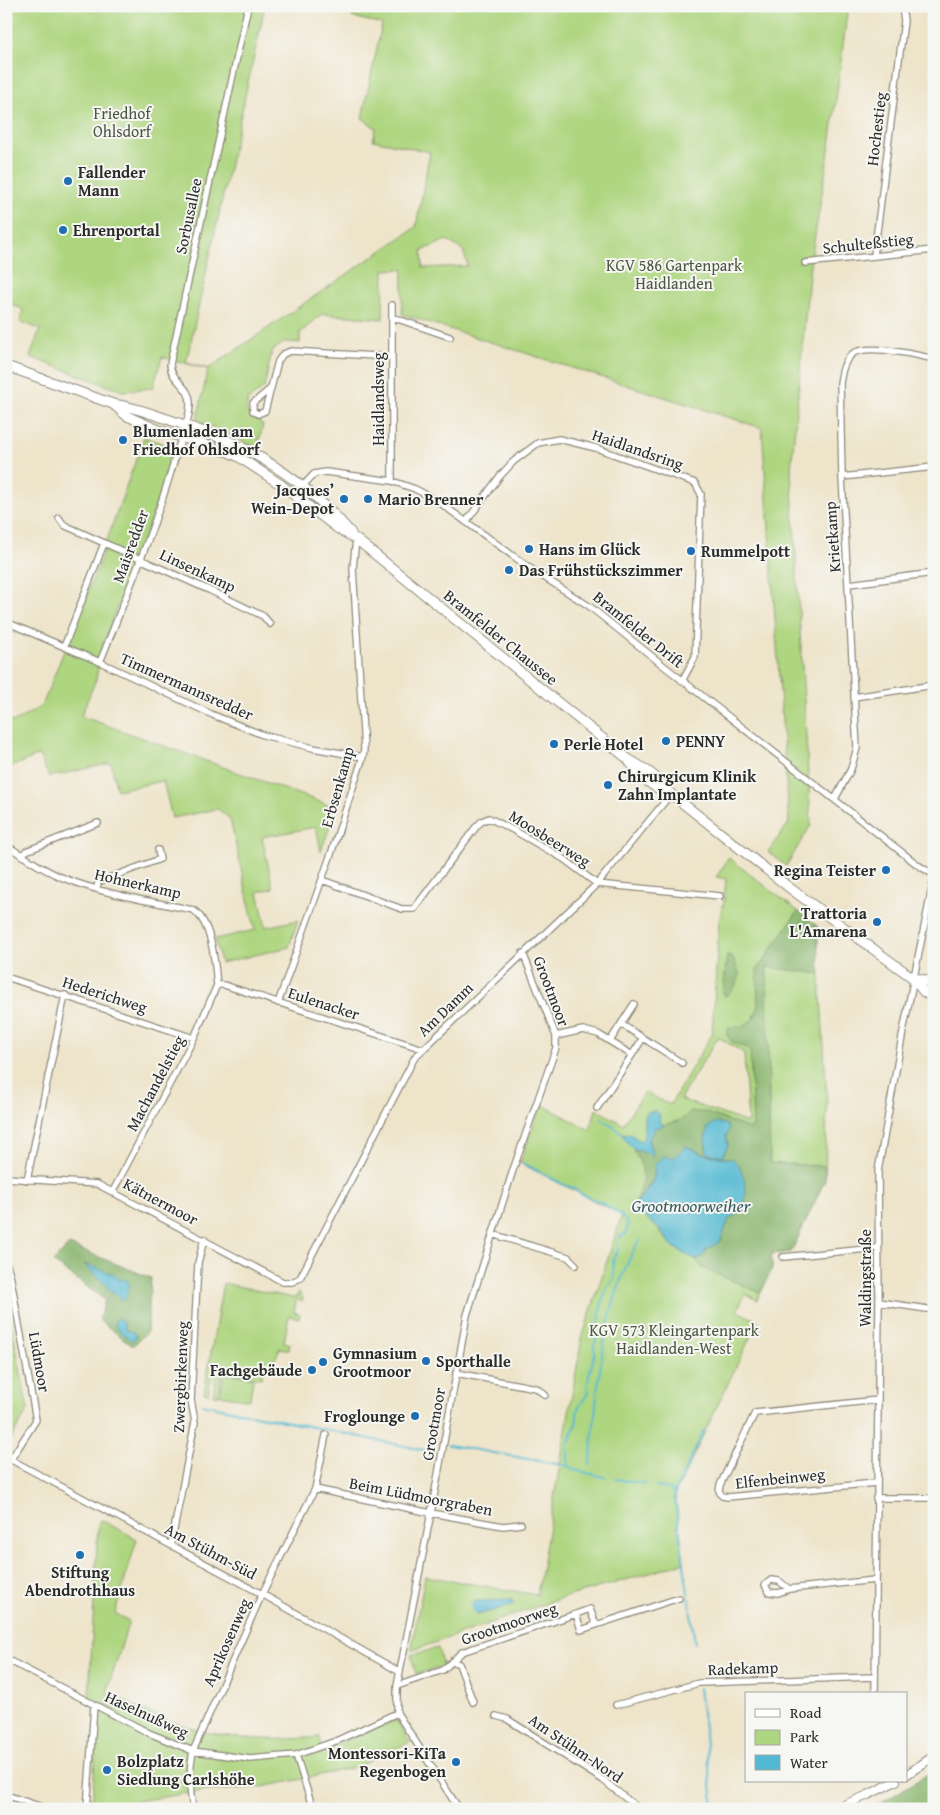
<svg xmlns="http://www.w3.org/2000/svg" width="940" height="1815" font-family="'Gentium Book Plus',serif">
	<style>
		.green { fill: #aed57f; stroke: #6c8055; fill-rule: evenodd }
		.forest { fill: #8ab66e; stroke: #5a704c; fill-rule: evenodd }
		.water { fill: #53b9d2; stroke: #3f727e }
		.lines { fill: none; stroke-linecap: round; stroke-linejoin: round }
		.stream { stroke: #53b9d2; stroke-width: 2 }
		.street-casing { stroke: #8c887a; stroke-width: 8 }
		.secondary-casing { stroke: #8c887a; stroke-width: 10 }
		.primary-casing { stroke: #8c887a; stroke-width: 11 }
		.street { stroke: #fff; stroke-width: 5.5 }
		.secondary { stroke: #fff; stroke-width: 8 }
		.primary { stroke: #fff; stroke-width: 9 }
		.poi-dot { fill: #1f6fb2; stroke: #f6f6f2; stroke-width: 2 }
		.labels { text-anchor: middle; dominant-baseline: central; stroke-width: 4; stroke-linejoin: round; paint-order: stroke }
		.park-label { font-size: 16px; fill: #4c5640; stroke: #f6f6f2 }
		.street-label { font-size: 16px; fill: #2b2b2b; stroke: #f6f6f2 }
		.poi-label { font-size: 16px; font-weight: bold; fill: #2b2b2b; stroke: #f6f6f2; text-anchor: start }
		.water-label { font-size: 18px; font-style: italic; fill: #395d65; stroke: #f6f6f2 }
	</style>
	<rect width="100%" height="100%" fill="#f6f6f2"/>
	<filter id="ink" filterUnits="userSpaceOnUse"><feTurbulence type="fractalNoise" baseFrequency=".02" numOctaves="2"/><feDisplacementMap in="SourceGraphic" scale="10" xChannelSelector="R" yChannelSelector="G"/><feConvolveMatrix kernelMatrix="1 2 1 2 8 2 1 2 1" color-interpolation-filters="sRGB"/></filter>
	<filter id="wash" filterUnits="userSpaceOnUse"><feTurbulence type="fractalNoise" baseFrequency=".0096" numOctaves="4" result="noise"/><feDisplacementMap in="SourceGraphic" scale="20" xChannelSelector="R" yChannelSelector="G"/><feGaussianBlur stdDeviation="1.12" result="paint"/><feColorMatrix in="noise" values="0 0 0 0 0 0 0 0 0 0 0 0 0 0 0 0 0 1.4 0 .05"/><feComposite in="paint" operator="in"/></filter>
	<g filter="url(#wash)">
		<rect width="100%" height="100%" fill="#eee4ca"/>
		<path class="green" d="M6,6H265L186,363L208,369L416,227L430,152L373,140L376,128L362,118L382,24L352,17L355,6H848L831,139L810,265L791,470L811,825L786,866L768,852L789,823L762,428L402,314L403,269L384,270L383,319L322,314L300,333V343L285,342L272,351L264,388L248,400L246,411L263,425L257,448L197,420L208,369L162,357L153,388L122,391L30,357L40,329L20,322L23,309L6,303ZM446,240L463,250L468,266L423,268L422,251Z
			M144,437L173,447L169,472L102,647L96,679L81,716L337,808L321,851L316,827L262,837L273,888L258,892L266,927L298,920L289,947L221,963L215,939L255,930L230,819L218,809L172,818L163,781L117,790L111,763L49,777L39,755L6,769V719L14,722L42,706L106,546L107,540Z
			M729,858L817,926L827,1101L825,1180L791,1252L771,1254L772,1268L757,1300L745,1294L737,1311L758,1321L675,1494L684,1562L650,1573L559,1599L411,1651L425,1576L537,1595L582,1338L622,1215L520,1163L541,1104L590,1130L596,1109L623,1124L645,1092L670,1105L712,1034L719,921L724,901L726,879L716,877ZM718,1037L744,1053L748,1123L680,1099ZM686,1146L703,1154L726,1158L673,1247L652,1223ZM512,1600L515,1603L513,1605L477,1615L475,1601Z
			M223,1283L293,1298L297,1296L299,1292L303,1298L302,1301L296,1300L294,1312L300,1314L299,1318L289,1316L284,1342L290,1344L289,1350L280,1348L270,1370L265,1369L261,1378L222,1371L218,1396L213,1395L217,1370H213L208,1394L204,1393Z
			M6,1296L28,1410L6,1447Z
			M224,1373L253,1378L250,1400L220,1395Z
			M101,1520L137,1539L115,1613L129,1621L107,1692C181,1732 234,1745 319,1737L322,1750L396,1720L410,1742L356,1767L298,1780L262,1787L195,1792L125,1803V1809H92L98,1701L89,1697L98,1525Z
			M438,1648L443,1667L416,1674L411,1655Z"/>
		<path class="forest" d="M798,911L817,926L820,974L767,967L770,1163L825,1166V1180L791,1252L771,1254L772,1268L761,1293L702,1268L696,1260L704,1255L706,1250L720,1242L729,1219L733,1159L703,1154L686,1146L674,1158L655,1164L654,1178L634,1207C643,1184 648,1172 633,1150L652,1154L648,1139L656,1127H661L663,1125L681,1120L691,1112H705L750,1129L753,1127L750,1049L732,1042L726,1034L730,1027L745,1025L753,1019L758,1008L757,970ZM729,1130L726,1136L728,1145L723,1156L707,1153L705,1139Z
			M727,955H730L734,960L740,976C737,983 732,993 725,996L723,993Z
			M69,1245L151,1278L147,1332L133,1346L99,1320L105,1300L53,1262Z
			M934,1770V1809H870L890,1798Z"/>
		<path class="water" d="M656,1111L660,1115L659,1120L663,1125L661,1127H656L648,1139L653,1156C636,1145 634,1158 622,1133L632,1135L640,1141L644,1138V1120L647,1112Z
			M716,1122L727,1125L729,1130L726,1136L728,1145L723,1156L707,1153L705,1139L708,1127Z
			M686,1146L703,1154L733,1159L739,1165L746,1185L744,1209L729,1219L720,1242L706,1250L704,1255L696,1260L673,1247L659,1229L634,1207L652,1183L654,1178L655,1164L663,1156L674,1158Z
			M84,1264L114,1274L119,1280L125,1279L129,1282V1287L125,1299H121L116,1294L111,1292C103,1279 94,1275 84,1264Z
			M117,1318L122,1320L126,1330L133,1332L136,1335L135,1339L132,1341L118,1330L114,1324Z
			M512,1600L515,1603L513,1605L477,1615L473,1612L471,1604L475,1601Z"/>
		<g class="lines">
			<path class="stream" d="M601,1118L622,1133
				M523,1163L564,1185L573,1188L581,1194L604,1204L621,1215L628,1224L626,1234L621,1236L618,1240V1251L613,1259L614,1279L606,1289L601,1306L599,1322L595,1331L597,1337L594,1345L595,1353L589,1375L587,1395L578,1408L576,1425L568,1444V1466
				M202,1404L433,1452
				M448,1445L568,1466L574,1470L605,1477
				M590,1466C598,1389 600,1308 640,1239
				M616,1479L645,1484
				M656,1487L671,1489L674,1494L695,1643
				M674,1494L704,1430
				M699,1688L714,1809"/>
		</g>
	</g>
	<g filter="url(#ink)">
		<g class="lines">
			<g class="street-casing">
				<path id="street" d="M874,255L904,21L902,6
					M805,263L934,250
					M392,317L450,337
					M270,389L253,403V411L258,414L265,411L278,361L283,354L291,351L392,357
					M842,477L934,467
					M392,481V305
					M302,487L314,474L326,472L392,481L415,489L436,500L534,571L589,606L664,666L918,865L934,875
					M59,518L64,525L209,590L263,616L270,624
					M466,522L500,476L514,461L538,443L559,439L596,448L695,483L701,494L695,657L682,681
					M849,584L934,573
					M6,622L100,662L213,715L263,735L313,748L363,757
					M64,647L103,546
					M100,662C128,592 157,523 177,451C182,436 190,419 190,403C191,387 170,380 170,364L248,6
					M854,697L934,685
					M835,799L851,769L857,748L842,477L840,383C842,372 843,362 852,354C867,343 916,355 934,359
					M6,845C26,858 45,871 66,879C107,895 150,901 193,910C212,922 215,963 217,985
					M22,856L26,851L98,823
					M322,880L402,909H414L476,827L482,821L489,818L515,831L564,859L597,884L720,896
					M97,889L98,882L160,859L158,850
					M6,977L194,1038
					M217,985H224L423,1049
					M278,1003L331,854L363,757L364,749L353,568L356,539
					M621,1024L634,1004
					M556,1036L583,1030L598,1034L632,1055L643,1038L621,1024L610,1041
					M643,1038L682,1063
					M597,1108L632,1055
					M6,1178L97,1184L283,1282H292L300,1278L415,1057L597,884L671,794
					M27,1180L65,995
					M113,1191L194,1038L217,985
					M492,1234L568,1257L576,1265
					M783,1257L878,1248
					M6,1263L10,1274L36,1420L11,1459
					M879,1302L934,1310
					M456,1373L536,1388L545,1395
					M6,1457L262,1594L400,1672
					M876,1483L728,1497L722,1496L719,1491L720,1485L755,1413L878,1400
					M315,1489L431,1513L503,1526L521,1524
					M876,1498H934
					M171,1545L195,1422L191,1400L198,1263L204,1239
					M789,1589L779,1581L771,1580L765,1585L769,1592L778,1593L789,1589L875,1580
					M596,1625L679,1598
					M6,1659L149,1733L193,1751L250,1759L296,1755L336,1741L397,1713
					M452,1661L459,1664L473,1702
					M397,1686L443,1670L462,1652L576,1614L581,1630L596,1625L590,1609L576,1614
					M875,1694L879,1302L878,1171L902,1037L934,878
					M616,1705L699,1683L874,1677
					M496,1716L507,1719L603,1780L639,1809
					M296,1755L313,1809
					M6,1795L48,1809
					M87,1809L94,1705
					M193,1809C189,1789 189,1770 193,1751L262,1594L315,1489L326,1435
					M459,1809L397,1713V1686L431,1513L467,1315L513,1170L556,1048V1036L523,953"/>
			</g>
			<g class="secondary-casing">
				<path id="secondary" d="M906,1775L934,1756
					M834,1809L868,1795L896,1781"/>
			</g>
			<g class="primary-casing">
				<path id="primary" d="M6,366L113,404C136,407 157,416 179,423C197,430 216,435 233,443C277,464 320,496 351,533
					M113,404L127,416L159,430L228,452L239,457L280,484L337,528L356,539L628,759C646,769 658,777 671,794L791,889L913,978L923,991L934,999
					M629,761C642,778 651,787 671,794
					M913,978L925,980L934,987"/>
			</g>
			<use href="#street" class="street"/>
			<use href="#secondary" class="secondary"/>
			<use href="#primary" class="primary"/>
		</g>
	</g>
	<g class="poi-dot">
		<circle cx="68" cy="181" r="5"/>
		<circle cx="63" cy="230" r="5"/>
		<circle cx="123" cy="440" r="5"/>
		<circle cx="344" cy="499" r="5"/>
		<circle cx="368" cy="499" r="5"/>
		<circle cx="529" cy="549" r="5"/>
		<circle cx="691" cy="551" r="5"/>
		<circle cx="509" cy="570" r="5"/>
		<circle cx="666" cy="741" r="5"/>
		<circle cx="554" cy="744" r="5"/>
		<circle cx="608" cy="785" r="5"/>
		<circle cx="886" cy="870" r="5"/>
		<circle cx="877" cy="922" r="5"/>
		<circle cx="426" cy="1361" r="5"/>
		<circle cx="323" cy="1362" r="5"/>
		<circle cx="312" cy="1370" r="5"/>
		<circle cx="415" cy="1416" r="5"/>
		<circle cx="80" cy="1555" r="5"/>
		<circle cx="456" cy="1762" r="5"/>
		<circle cx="107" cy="1770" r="5"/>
	</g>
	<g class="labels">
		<g class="park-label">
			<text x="122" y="113">Friedhof<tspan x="122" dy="18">Ohlsdorf</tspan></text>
			<text x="674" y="265">KGV 586 Gartenpark<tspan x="674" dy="18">Haidlanden</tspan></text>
			<text x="674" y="1330">KGV 573 Kleingartenpark<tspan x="674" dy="18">Haidlanden-West</tspan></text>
		</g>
		<g class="street-label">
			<text transform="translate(876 129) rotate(-83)">Hochestieg</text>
			<text transform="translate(188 216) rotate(-78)">Sorbusallee</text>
			<text transform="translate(868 243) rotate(-6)">Schulteßstieg</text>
			<text transform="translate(378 399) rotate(-90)">Haidlandsweg</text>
			<text transform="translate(638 449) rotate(19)">Haidlandsring</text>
			<text transform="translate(832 537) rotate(-94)">Krietkamp</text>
			<text transform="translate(130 546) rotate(-70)">Maisredder</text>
			<text transform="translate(198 570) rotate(25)">Linsenkamp</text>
			<text transform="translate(639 629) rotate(39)">Bramfelder Drift</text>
			<text transform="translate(501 637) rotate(39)">Bramfelder Chaussee</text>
			<text transform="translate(187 686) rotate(24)">Timmermannsredder</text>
			<text transform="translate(337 787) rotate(-74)">Erbsenkamp</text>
			<text transform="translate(550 838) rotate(32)">Moosbeerweg</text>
			<text transform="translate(138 883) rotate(13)">Hohnerkamp</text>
			<text transform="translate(552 991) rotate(69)">Grootmoor</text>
			<text transform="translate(105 994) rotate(18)">Hederichweg</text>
			<text transform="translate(324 1003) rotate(18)">Eulenacker</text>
			<text transform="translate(445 1009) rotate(-44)">Am Damm</text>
			<text transform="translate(155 1083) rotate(-62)">Machandelstieg</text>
			<text transform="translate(161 1201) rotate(28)">Kätnermoor</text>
			<text transform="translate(865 1278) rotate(-90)">Waldingstraße</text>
			<text transform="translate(40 1362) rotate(80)">Lüdmoor</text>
			<text transform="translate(180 1377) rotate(-88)">Zwergbirkenweg</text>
			<text transform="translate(433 1424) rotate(-80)">Grootmoor</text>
			<text transform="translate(780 1478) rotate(-6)">Elfenbeinweg</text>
			<text transform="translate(421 1496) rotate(11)">Beim Lüdmoorgraben</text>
			<text transform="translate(211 1551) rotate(28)">Am Stühm-Süd</text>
			<text transform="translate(509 1623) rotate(-19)">Grootmoorweg</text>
			<text transform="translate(226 1642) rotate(-66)">Aprikosenweg</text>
			<text transform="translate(743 1668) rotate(-2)">Radekamp</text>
			<text transform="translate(147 1714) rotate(25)">Haselnußweg</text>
			<text transform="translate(576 1748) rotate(34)">Am Stühm-Nord</text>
		</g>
		<g class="poi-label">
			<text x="78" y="172">Fallender<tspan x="78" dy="18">Mann</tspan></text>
			<text x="73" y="230">Ehrenportal</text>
			<text x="133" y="431">Blumenladen am<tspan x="133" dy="18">Friedhof Ohlsdorf</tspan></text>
			<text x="334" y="490" text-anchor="end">Jacques’<tspan x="334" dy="18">Wein-Depot</tspan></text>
			<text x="378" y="499">Mario Brenner</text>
			<text x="539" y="549">Hans im Glück</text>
			<text x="701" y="551">Rummelpott</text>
			<text x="519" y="570">Das Frühstückszimmer</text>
			<text x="676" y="741">PENNY</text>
			<text x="564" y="744">Perle Hotel</text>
			<text x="618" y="776">Chirurgicum Klinik<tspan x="618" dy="18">Zahn Implantate</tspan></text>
			<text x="876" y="870" text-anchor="end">Regina Teister</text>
			<text x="867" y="913" text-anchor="end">Trattoria<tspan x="867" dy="18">L'Amarena</tspan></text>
			<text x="333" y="1353">Gymnasium<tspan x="333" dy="18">Grootmoor</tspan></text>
			<text x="436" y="1361">Sporthalle</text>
			<text x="302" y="1370" text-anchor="end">Fachgebäude</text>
			<text x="405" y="1416" text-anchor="end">Froglounge</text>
			<text x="80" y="1572" text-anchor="middle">Stiftung<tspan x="80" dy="18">Abendrothhaus</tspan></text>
			<text x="446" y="1753" text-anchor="end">Montessori-KiTa<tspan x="446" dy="18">Regenbogen</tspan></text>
			<text x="117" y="1761">Bolzplatz<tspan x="117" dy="18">Siedlung Carlshöhe</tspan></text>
		</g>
		<g class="water-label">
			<text x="691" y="1205">Grootmoorweiher</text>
		</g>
	</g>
	<rect width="940" height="1815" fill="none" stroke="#f6f6f2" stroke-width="25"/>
	<rect x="745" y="1692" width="162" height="90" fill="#f6f6f2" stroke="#a5a5a2"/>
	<rect x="755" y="1709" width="25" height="8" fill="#ffffff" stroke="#a5a5a2"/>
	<text x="790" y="1718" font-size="15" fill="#2b2b2b">Road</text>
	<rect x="755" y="1730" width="25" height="15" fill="#aed57f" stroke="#a5a5a2"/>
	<text x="790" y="1742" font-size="15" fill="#2b2b2b">Park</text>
	<rect x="755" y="1755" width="25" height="15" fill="#53b9d2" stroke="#a5a5a2"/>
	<text x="790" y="1768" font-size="15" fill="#2b2b2b">Water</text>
</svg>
